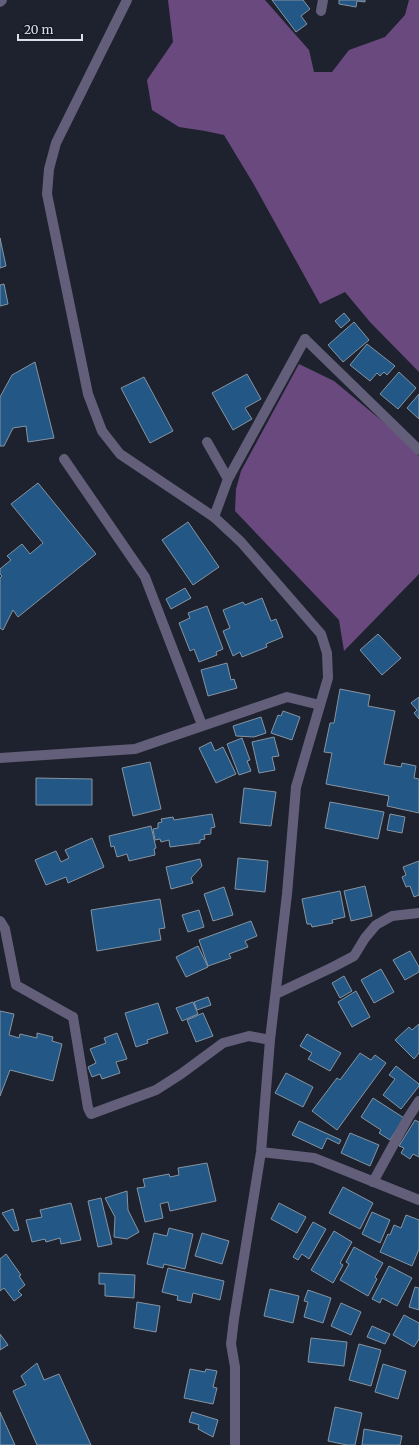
<svg xmlns="http://www.w3.org/2000/svg" width="419" height="1445" font-family="Merriweather,serif">
	<style>
		.forest { fill: #6a497f }
		.building { fill: #235785; stroke: #8794a1 }
		.lines { fill: none; stroke-linecap: round; stroke-linejoin: round }
		.lane { stroke: #635f7a; stroke-width: 10 }
		.street { stroke: #635f7a; stroke-width: 10 }
	</style>
	<rect width="100%" height="100%" fill="#1d222e"/>
	<path class="forest" d="M168,0H265L309,50L314,72H332L349,50L385,37L405,15L409,0H419V372L370,322L345,292L320,304L253,183L224,135L205,131L179,127L152,110L147,80L173,42Z
		M299,364L334,381L393,430L419,456V574L344,651L339,620L235,511L236,489L241,471Z"/>
	<path class="building" d="M272,0H303L310,9L301,16L307,24L296,32Z
		M339,0H365V2L357,1L356,7L339,4Z
		M0,238L6,266L0,268Z
		M4,284L8,304L0,306V285Z
		M344,313L350,320L341,328L335,321Z
		M354,322L369,340L343,362L328,345Z
		M367,344L395,366L387,375L384,372L380,376L377,373L370,381L350,365Z
		M35,362L54,438L28,442L26,426L13,428L4,446H0V397L12,375Z
		M399,372L416,388L398,409L380,394Z
		M247,374L261,399L245,408L252,419L233,430L212,393Z
		M144,377L173,431L150,443L121,388Z
		M419,394V419L407,408Z
		M38,483L96,554L18,617L13,610L3,630L0,628V578L2,576L0,574V569L11,560L7,556L22,544L30,554L43,543L11,504Z
		M188,522L219,567L193,585L162,540Z
		M185,588L191,598L171,609L166,599Z
		M262,598L271,621L276,619L283,637L266,644L267,647L242,657L240,652L233,656L223,631L230,628L223,610L243,602L245,605Z
		M207,606L223,649L216,652L217,655L199,662L194,649L190,651L179,623L190,618L188,613Z
		M378,634L401,658L382,675L360,650Z
		M227,663L231,680L234,679L237,688L208,696L201,670Z
		M340,689L370,695L368,706L395,711L384,764L401,767L402,763L416,766L414,778L419,779V813L387,806L389,796L326,784L332,753L324,752L330,723H334Z
		M419,697V719L414,713L417,710L411,703Z
		M283,711L300,717L292,740L271,733L278,715L281,716Z
		M261,717L266,733L254,737L236,736L233,726Z
		M274,737L279,756L272,757L275,770L259,773L252,742Z
		M242,738L250,760L247,761L251,771L239,775L227,744Z
		M211,742L215,751L223,747L236,774L216,783L199,748Z
		M150,762L161,809L133,816L122,768Z
		M36,778L92,779V805H36Z
		M244,788L276,792L271,826L240,823Z
		M330,802L384,812L378,839L325,828Z
		M212,814L215,827L211,828V834L204,835L205,839L200,840V843L170,847L169,840L161,842L160,839L155,840L153,829L158,828V823L162,822L161,819L173,817L174,820Z
		M390,814L405,817L402,833L387,830Z
		M151,826L156,848L154,849L155,855L129,861L127,854L117,857L114,846L111,847L109,836Z
		M92,838L104,867L68,883L66,877L46,885L35,860L56,851L61,862L69,858L65,850Z
		M238,858L268,861L265,892L235,889Z
		M200,859L202,866L191,878L193,883L171,889L166,867Z
		M419,861V895L414,897L410,886L406,887L402,877L406,875L403,867Z
		M365,886L372,916L351,921L344,891Z
		M224,887L233,915L213,921L204,894Z
		M340,891L345,917L332,920L333,923L312,927L311,924H307L302,899Z
		M160,899L165,928L159,929L161,940L97,951L91,910Z
		M199,910L204,927L188,932L182,915Z
		M251,921L257,936L245,941L248,947L229,954L231,958L208,966L199,940Z
		M198,946L208,967L186,977L176,957Z
		M410,951L419,967V972L405,980L393,960Z
		M381,969L394,992L374,1003L361,980Z
		M344,976L352,991L340,998L332,983Z
		M356,991L370,1017L352,1027L338,1002Z
		M208,997L211,1005L197,1010L194,1002Z
		M193,1002L198,1014L182,1021L176,1008Z
		M158,1003L168,1033L147,1040L148,1043L136,1047L125,1013Z
		M0,1011L14,1014L9,1035L19,1038L20,1034L37,1038V1033L53,1037L52,1041L62,1044L53,1081L10,1070L0,1096Z
		M203,1013L213,1036L196,1042L187,1020Z
		M419,1024V1053L414,1059L395,1040L409,1027L412,1030Z
		M117,1033L127,1059L116,1062L120,1073L102,1079L100,1074L92,1077L88,1067L96,1063L90,1049L106,1043L104,1038Z
		M307,1034L341,1053L330,1071L308,1059L312,1053L300,1046Z
		M360,1053L371,1060L375,1055L386,1063L337,1130L312,1111L337,1078L340,1080Z
		M396,1066L419,1084V1086L401,1109L383,1095L395,1079L389,1075Z
		M286,1073L313,1087L303,1107L275,1093Z
		M373,1098L404,1118L390,1140L379,1133L381,1130L361,1117Z
		M415,1120L419,1122V1157L413,1154L410,1159L401,1153L404,1148L399,1146Z
		M299,1121L341,1140L339,1144L327,1138L322,1149L292,1135Z
		M350,1133L379,1145L370,1166L341,1153Z
		M207,1163L216,1201L170,1211L168,1202L160,1204L163,1218L145,1222L137,1188L145,1187L143,1179L169,1174L170,1177L179,1175L178,1168Z
		M343,1187L373,1203L360,1229L329,1213Z
		M127,1191L128,1210L139,1232L127,1239L114,1237L115,1217L105,1198Z
		M101,1198L112,1244L98,1247L88,1201Z
		M71,1203L81,1240L61,1244L60,1238L46,1242L45,1239L32,1242L26,1220L42,1217L40,1210Z
		M279,1203L306,1217L297,1233L271,1219Z
		M13,1209L19,1230L14,1231L2,1213Z
		M372,1212L390,1220L380,1243L362,1234Z
		M406,1215L419,1220V1249L412,1266L380,1252L388,1234L390,1235L394,1225L401,1228Z
		M313,1222L326,1229L309,1259L302,1254L298,1260L293,1257Z
		M169,1228L193,1234L185,1269L164,1264L163,1268L147,1264L154,1233L167,1236Z
		M334,1231L352,1242L340,1263L343,1265L333,1283L311,1270Z
		M202,1233L229,1241L222,1264L195,1256Z
		M354,1247L383,1263L375,1277L377,1279L368,1296L340,1280L349,1264L346,1262Z
		M6,1254L21,1275L19,1276L25,1285L18,1291L22,1295L14,1301L4,1288L0,1291V1259Z
		M389,1266L412,1278L397,1306L382,1298L380,1303L372,1299Z
		M168,1268L224,1281L220,1300L193,1293L191,1303L177,1300L178,1296L162,1292Z
		M99,1273L135,1275L134,1298L105,1296V1284H99Z
		M415,1287L419,1288V1310L409,1307Z
		M270,1289L299,1296L293,1323L264,1316Z
		M308,1290L331,1298L323,1323L304,1317L308,1302L304,1301Z
		M137,1302L160,1306L156,1332L134,1328Z
		M341,1303L361,1312L351,1335L331,1326Z
		M404,1315L419,1323V1339L414,1347L393,1335Z
		M372,1326L390,1334L385,1344L367,1337Z
		M0,1334L8,1345L0,1350Z
		M311,1338L347,1342L344,1366L308,1362Z
		M359,1344L381,1350L371,1386L349,1380Z
		M37,1363L44,1380L59,1374L91,1445H37L13,1391L26,1385L21,1376Z
		M383,1364L406,1371L398,1399L375,1392Z
		M190,1369L205,1372L206,1369L217,1371L213,1387L217,1388L213,1404L184,1398Z
		M335,1407L362,1413L355,1445H347L328,1441Z
		M0,1412L15,1445H0Z
		M192,1412L218,1420L213,1437L198,1429L199,1425L189,1422Z
		M364,1429L402,1436L400,1445H362Z"/>
	<g class="lines">
		<path class="lane" d="M207,442L228,479
			M214,517L228,479L305,339
			M0,921L5,929L16,985L73,1017
			M276,994L333,967L354,956L365,938L376,925L392,916L419,913
			M373,1182L408,1118L419,1101"/>
		<path class="street" d="M127,0L56,143L49,169L47,194L88,394L102,431L120,454L214,517L241,542L321,634L327,653L328,678L296,787L287,894L270,1040L261,1152L234,1319L231,1344L235,1367V1445
			M0,2L2,0
			M321,11L323,0
			M305,339L419,450
			M64,459L145,577L202,725
			M0,758L135,749L287,697L320,705
			M73,1017L88,1108L91,1114L156,1090L181,1074L223,1043L249,1036L270,1040
			M261,1152L314,1158L419,1200"/>
	</g>
	<path d="M18 34v6h64v-6" fill="none" stroke="#dbdee7" stroke-width="2"/>
	<text x="24" y="34" font-size="12" fill="#dbdee7" stroke="#141824" stroke-width="3" paint-order="stroke">20 m</text>
</svg>
